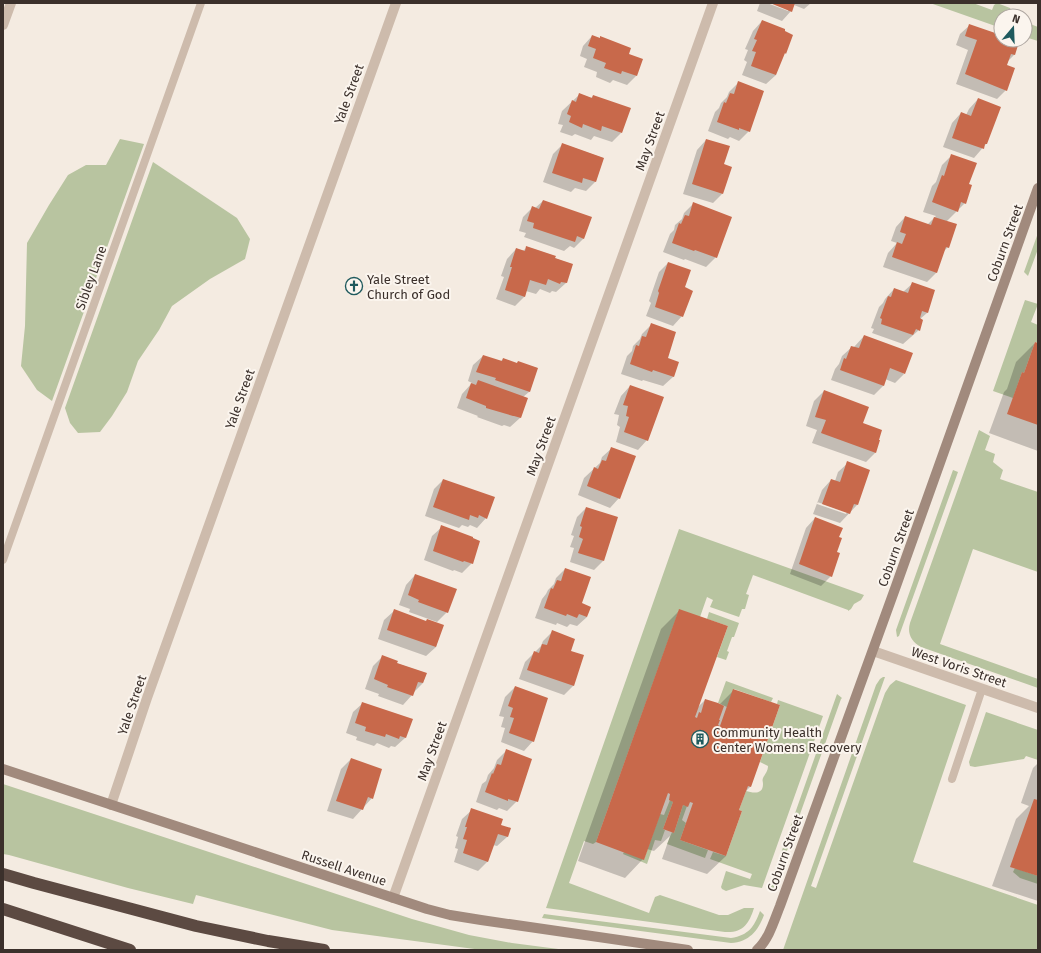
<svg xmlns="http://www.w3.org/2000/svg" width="1041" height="953" font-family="'Fira Sans',sans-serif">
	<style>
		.green { fill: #b8c4a0 }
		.shadow { fill: #0003; fill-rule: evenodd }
		.building { fill: #c8694b }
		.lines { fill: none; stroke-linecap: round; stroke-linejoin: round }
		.lane { stroke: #cdbbac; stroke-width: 8 }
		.street { stroke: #cdbbac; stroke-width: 10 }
		.secondary { stroke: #a18a7d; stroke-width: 10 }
		.highway { stroke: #5c4a42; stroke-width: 12 }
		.labels { text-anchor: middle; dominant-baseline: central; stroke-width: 4; stroke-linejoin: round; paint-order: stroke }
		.street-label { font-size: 13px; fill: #3b302b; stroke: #fbf5ee }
		.poi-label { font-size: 13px; fill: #3b302b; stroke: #fbf5ee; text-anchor: start }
	</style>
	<rect width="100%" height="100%" fill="#f4ebe1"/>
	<path class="green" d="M930,3H973L992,10L994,5L997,3L1010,8L1012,12L1011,16H1001V28Z
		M1025,22L1038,27V41L1025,37Z
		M120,139L144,144L52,401L37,390L21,366L25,326L27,243L49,205L68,175L86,165H106Z
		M153,162L237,218L250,239L245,259L210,279L172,306L159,330L138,361L127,392L112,416L100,432L78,433L70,423L65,408Z
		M1038,233V249L1028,276L1024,272Z
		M1025,300L1038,304L1031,322L1038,325V343L1035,342L1024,373L1022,372L1013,398L993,391Z
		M979,430L990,436L985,450L995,454L993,462L1003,470L1000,479L1038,492V572L973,549L940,644L1038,679V688L921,647C911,642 907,633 910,623Z
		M953,470L958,472L899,636L897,637L896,630Z
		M679,529L864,595L861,600L854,604L851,609L848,611V610L753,575L746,594L749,595L745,609H742L739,617L710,607L713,600L707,597L700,617L679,610L596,842L593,844L584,841L569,883L649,913L655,897L660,895L719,915H728L744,908H754C749,924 743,933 725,932L546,908Z
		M709,612L739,623L734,637H732L727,651L729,652L726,660L717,657L728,626L707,619Z
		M883,677H885L811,886L816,888L885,693L890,685L896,680L966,705L913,862L1038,905V950H783L876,685L880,679Z
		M726,681L773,698L771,702L734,689L727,707L718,703Z
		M837,694L842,698L841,699L773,890H768Z
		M778,700L823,716L762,888L744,885L726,891L722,889L721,887L726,871L750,879L752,874L710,859L713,852L726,856L742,811L739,810L746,791C753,793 763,795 763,784C763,781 762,781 763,778C765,774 768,771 768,766L760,762L780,705L777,704Z
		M986,712L1038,730V760L1026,756L1024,759L975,767L970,766L969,762Z
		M3,784L412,919L469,935L512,943L566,950H482L332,930L196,895L193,904L128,888L9,855L3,854Z
		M670,800L673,802L663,829L665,830L661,841L655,840L647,864L623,854L624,852L644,859L660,814L664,815Z
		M683,805L687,806L682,820L686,823L680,840L708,850L705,858L667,844L672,832L674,833Z
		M1015,868L1038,876V884L1020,878L1013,872Z
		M760,911L764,915C758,931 749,942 731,943L542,918L544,914L731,938C749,935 754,927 760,911Z"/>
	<path class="shadow" d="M760,3H767L788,11V9L772,3H811L804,9L794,5L791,11L782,21L757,11Z
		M762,21L776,75L766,84L742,75L747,62L744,60L748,50L745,49L753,31Z
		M970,25L1001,36V40H1011L1018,43L1014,55L1008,61L1006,66V90L997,99L956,84L968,50L956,45L960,34Z
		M592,36L599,39L628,54L636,76L627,85L613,80L610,83L596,77L597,72L584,67L587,59L580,56L583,46Z
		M739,82L749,131L739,141L730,137L728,139L708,131L715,112L719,108L721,103L727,97L729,92Z
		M580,94L591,98L593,96L621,133L612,142L594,136L591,140L575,134L572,136L560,132L563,125L558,124L562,111Z
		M978,99L986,144L974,158L943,147L952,123L961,113L966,115L969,109Z
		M706,140L723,164L722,194L713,203L683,194L697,150Z
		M563,144L603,158L595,182L586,191L575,188L571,192L543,182L553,154Z
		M952,155L968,185L965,203L946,222L948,247L943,252L936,273L927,282L883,267L888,253L897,243L891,241L896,227L905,217L927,225L936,216L923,212L932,186L936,182L942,165Z
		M543,201L584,238L574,248L570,246L564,251L524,237L526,233L519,231L523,217L533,207L535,208Z
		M693,204L716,257L706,267L685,259L684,260L663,252L670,234L674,230L675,225L682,219L684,213Z
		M527,247L572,265L566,283L556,292L552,291L550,293L540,289L536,294L526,291L525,296L515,306L496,299L504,277L501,276L507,259L516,249L522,252Z
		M668,263L684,288L682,316L673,326L646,316L651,303L649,301L659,272Z
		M913,283L934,291L927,313L920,319L919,330L903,344L872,333L874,329L871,328L879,307L883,303L885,299L894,289L903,292Z
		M652,324L666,359L677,363L673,377L663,386L643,380L642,381L621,374L627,356L632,351L633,346L640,339L642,334Z
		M864,336L904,374L895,383L885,379L883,386L874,395L831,380L835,369L839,364L842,356L852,347H854Z
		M1035,343L1038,344V451L989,433L1004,392L1007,389L1016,362Z
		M483,356L500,362L503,359L516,364L518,362L537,368L529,392L523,397L520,418L510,427L504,425L502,426L477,417L478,416L457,408L462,394L472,383L468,381L473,365Z
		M630,386L647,440L638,450L616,442L620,427L617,425L619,415L614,414L621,396Z
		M824,391L862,424L879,441L875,453L866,462L812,443L817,430L806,426L814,401Z
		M612,448L619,498L610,508L578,495L584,478L600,463L602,457Z
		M848,463L857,505L840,523L813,514L822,490L831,480L835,481L838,472ZM817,502L847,512L846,514L817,504Z
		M443,480L486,518L477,528L470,525L468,527L462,525L459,528L425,516L434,489Z
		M586,508L603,561L594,570L570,562L574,548L570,547L574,536L571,535L577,517Z
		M815,518L836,552L831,576L821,586L790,574L806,528Z
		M442,527L472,563L462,573L454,570L453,571L424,560L432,536Z
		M565,569L587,617L577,626L570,624L567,627L557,623L556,625L535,618L542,599L546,594L548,590L554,584L556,578Z
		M415,575L447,612L437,622L409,612L410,609L399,605L406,585Z
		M394,611L426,622L442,626L436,647L426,656L378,639L384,620Z
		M679,611L697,708L705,700L719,705L734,690L779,706L750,787L744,793L738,811L726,856L707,874L662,859L670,836L654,851L647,849L643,859L625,878L578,861L661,629Z
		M553,631L570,651L583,656L573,686L564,695L519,679L525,662L541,646L543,641Z
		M382,657L396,663L426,674L423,683L414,692L412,695L403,705L378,696L379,694L365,689L373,666Z
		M515,687L533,741L524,751L501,742L505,728L501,727L504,717L499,716L505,697Z
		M363,703L411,720L405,738L395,747L391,746L389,748L377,743L374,746L356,740L357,737L346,733L353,712Z
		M506,751L517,801L507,811L499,808L497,810L476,802L482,784L486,781L488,775L494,768L497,760Z
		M351,759L372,798L353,819L327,811L341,769Z
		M1038,763V901L992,886L1016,819L1029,806L1021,803L1033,768Z
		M472,810L500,825L509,829L507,837L497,846L493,845L488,861L478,871L454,862L458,849L455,848L458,837L456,836L462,819Z"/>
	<path class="building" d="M770,3H795L792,12Z
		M762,20L785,29V31L793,35L786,54L785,53L776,75L751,66L756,52L752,51L757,40L754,39Z
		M969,24L1001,35V40H1014L1019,42L1015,55L1011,54L1007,65L1015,68L1007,91L965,74L977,40L965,36Z
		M592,35L600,38V36L631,48L629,54L643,59L637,76L622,71L621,74L604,68L606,63L593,58L596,49L588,46Z
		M738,81L764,91L750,132L739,128V130L717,122L724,102L726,103L730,93L734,94Z
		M579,93L592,98L593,95L631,108L622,133L602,126L601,131L583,124L582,128L569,122L571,116L567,114L572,100L576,102Z
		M978,98L1001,107L987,144H985L984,149L952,138L961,112L971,116Z
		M706,139L730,146L724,164L732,167L723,194L692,184Z
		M562,143L604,158L596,182L583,178L582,183L552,173Z
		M951,154L977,163L969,184L972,185L966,204L961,202L958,212L932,202L942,175L944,176Z
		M543,200L592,217L584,239L577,236L575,242L533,228L534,223L527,221L532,206L539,209Z
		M693,202L732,217L717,258L695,250L694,251L672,243L679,223L681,224L685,215L689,216Z
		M905,216L931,225L934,217L957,224L949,248L946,247L937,273L892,257L897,242L902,244L906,234L900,232Z
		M526,246L556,256L555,258L573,264L567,283L561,282L560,284L548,279L546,285L530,280L525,297L505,290L512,267H510L516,248L525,251Z
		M668,262L691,270L685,287L693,291L683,317L655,307L659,293L658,291Z
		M912,282L935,290L928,313L922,311L920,318L923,320L920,331L916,329L913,335L881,324L882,319L880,318L888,296L891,297L894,288L908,293Z
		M651,323L676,332L668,358L679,362L674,377L653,370L652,372L630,364L636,345L639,346L642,336L646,337Z
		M864,335L913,353L905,374L890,368L884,386L840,370L844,358L846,359L851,346L859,348Z
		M1035,342L1038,343V425L1007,414L1022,372L1024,373Z
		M483,355L502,361L503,358L517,363L518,361L538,368L530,392L495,380L496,378L476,372Z
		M478,380L528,398L521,418L514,416H513L486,408V406L466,398L471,383L476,385Z
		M630,385L664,397L648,441L624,432L629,417L626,416L628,406L623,405Z
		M824,390L869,407L863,423L882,430L879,440H880L876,453L821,433L826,420L815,417Z
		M611,447L636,456L620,499L587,486L594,467L598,469L602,460L606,461Z
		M847,461L870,470L858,505L854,504L850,514L822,504L831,479L840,482Z
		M443,479L495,497L487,519L479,515L478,518L470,515L469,520L433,507Z
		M586,507L618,517L604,561L578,553L583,539L579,537L582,527L580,526Z
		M815,517L843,528L839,537L842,538L837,552L840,553L832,577L799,564Z
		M441,525L473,537V538L480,541L473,564L464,561L463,562L433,551Z
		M565,568L591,577L582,603L591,607L587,617L579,614L577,618L567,614L566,616L544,608L551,588L553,589L557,580L561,581Z
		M415,574L457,589L448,613L418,602L419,600L408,595Z
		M394,609L426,621L427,619L444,625L436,647L387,630Z
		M679,609L728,626L695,717L697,718L699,712L701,713L705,699L718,703L724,706L719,720H720L718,725L720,726L733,689L780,705L751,787L748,786L739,810L742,811L726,856L680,840L693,803L690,802L688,807L683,805L674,833L663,829L673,802L669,800L670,794L668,793L644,860L596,842Z
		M552,630L575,639L571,651L584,655L574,686L527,670L534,651L539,653L542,644L547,645Z
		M382,655L398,661L397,663L427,673L423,683L418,682L413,696L387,687L388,685L374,679Z
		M515,686L548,698L534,742L509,733L514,718L510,717L513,708L508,706Z
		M362,702L413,719L406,738L400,736L399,739L386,734L385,737L365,731L366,727L355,723Z
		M506,749L532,759L518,802L508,799V801L485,792L492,773L493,774L497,764L501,765Z
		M351,758L382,769L373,799L368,797L363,810L336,801Z
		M1034,799L1038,800V876L1010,867Z
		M471,808L503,819L501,825L511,828L508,837L498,834L488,862L463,853L467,840L463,839L467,827H465Z"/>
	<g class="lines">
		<path class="lane" d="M3,560L201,3
			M952,779L982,689"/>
		<path class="street" d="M3,25L11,3
			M873,651L1038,708
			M111,805L147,698L396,3
			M393,898L713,3"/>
		<path class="secondary" d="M3,769L427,909L450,915L481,920L688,950
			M757,950C769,939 774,921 780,906L896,586L1038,188"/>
		<path class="highway" d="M3,874L34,883L196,926L268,941L324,950
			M3,909L130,950"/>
	</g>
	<defs>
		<g id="church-ring" transform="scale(0.9)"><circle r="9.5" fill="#fbf5ee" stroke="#1f5a5e" stroke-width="1.5"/><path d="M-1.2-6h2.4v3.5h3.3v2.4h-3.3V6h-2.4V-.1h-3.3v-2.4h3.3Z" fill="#1f5a5e"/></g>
		<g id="building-ring" transform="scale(0.9)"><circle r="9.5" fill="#fbf5ee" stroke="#1f5a5e" stroke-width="1.5"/><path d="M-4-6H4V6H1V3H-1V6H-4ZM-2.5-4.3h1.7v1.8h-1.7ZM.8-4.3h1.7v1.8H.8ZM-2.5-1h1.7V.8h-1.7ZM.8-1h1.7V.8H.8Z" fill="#1f5a5e"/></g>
	</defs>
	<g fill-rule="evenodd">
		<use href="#church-ring" x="354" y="286"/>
		<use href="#building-ring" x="700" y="739"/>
	</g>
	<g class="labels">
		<g class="street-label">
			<text transform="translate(349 94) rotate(-70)">Yale Street</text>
			<text transform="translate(650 141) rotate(-70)">May Street</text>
			<text transform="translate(1005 243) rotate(-70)">Coburn Street</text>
			<text transform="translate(91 278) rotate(-70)">Sibley Lane</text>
			<text transform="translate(240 399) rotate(-70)">Yale Street</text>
			<text transform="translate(541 446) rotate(-70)">May Street</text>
			<text transform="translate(896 548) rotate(-70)">Coburn Street</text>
			<text transform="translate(959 667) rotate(19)">West Voris Street</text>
			<text transform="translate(132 705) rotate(-71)">Yale Street</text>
			<text transform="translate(432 751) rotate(-70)">May Street</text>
			<text transform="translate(785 853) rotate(-70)">Coburn Street</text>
			<text transform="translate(344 868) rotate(18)">Russell Avenue</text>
		</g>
		<g class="poi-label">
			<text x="367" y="279">Yale Street<tspan x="367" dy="15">Church of God</tspan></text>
			<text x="713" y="732">Community Health<tspan x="713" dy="15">Center Womens Recovery</tspan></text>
		</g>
	</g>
	<rect width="1041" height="953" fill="none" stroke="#3b302b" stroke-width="8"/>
	<g transform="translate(1013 28) rotate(19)"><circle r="19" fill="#fbf5ee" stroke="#aea6a0"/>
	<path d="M0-3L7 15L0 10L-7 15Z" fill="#1f5a5e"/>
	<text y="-6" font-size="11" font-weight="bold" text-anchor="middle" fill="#3b302b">N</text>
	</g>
</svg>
